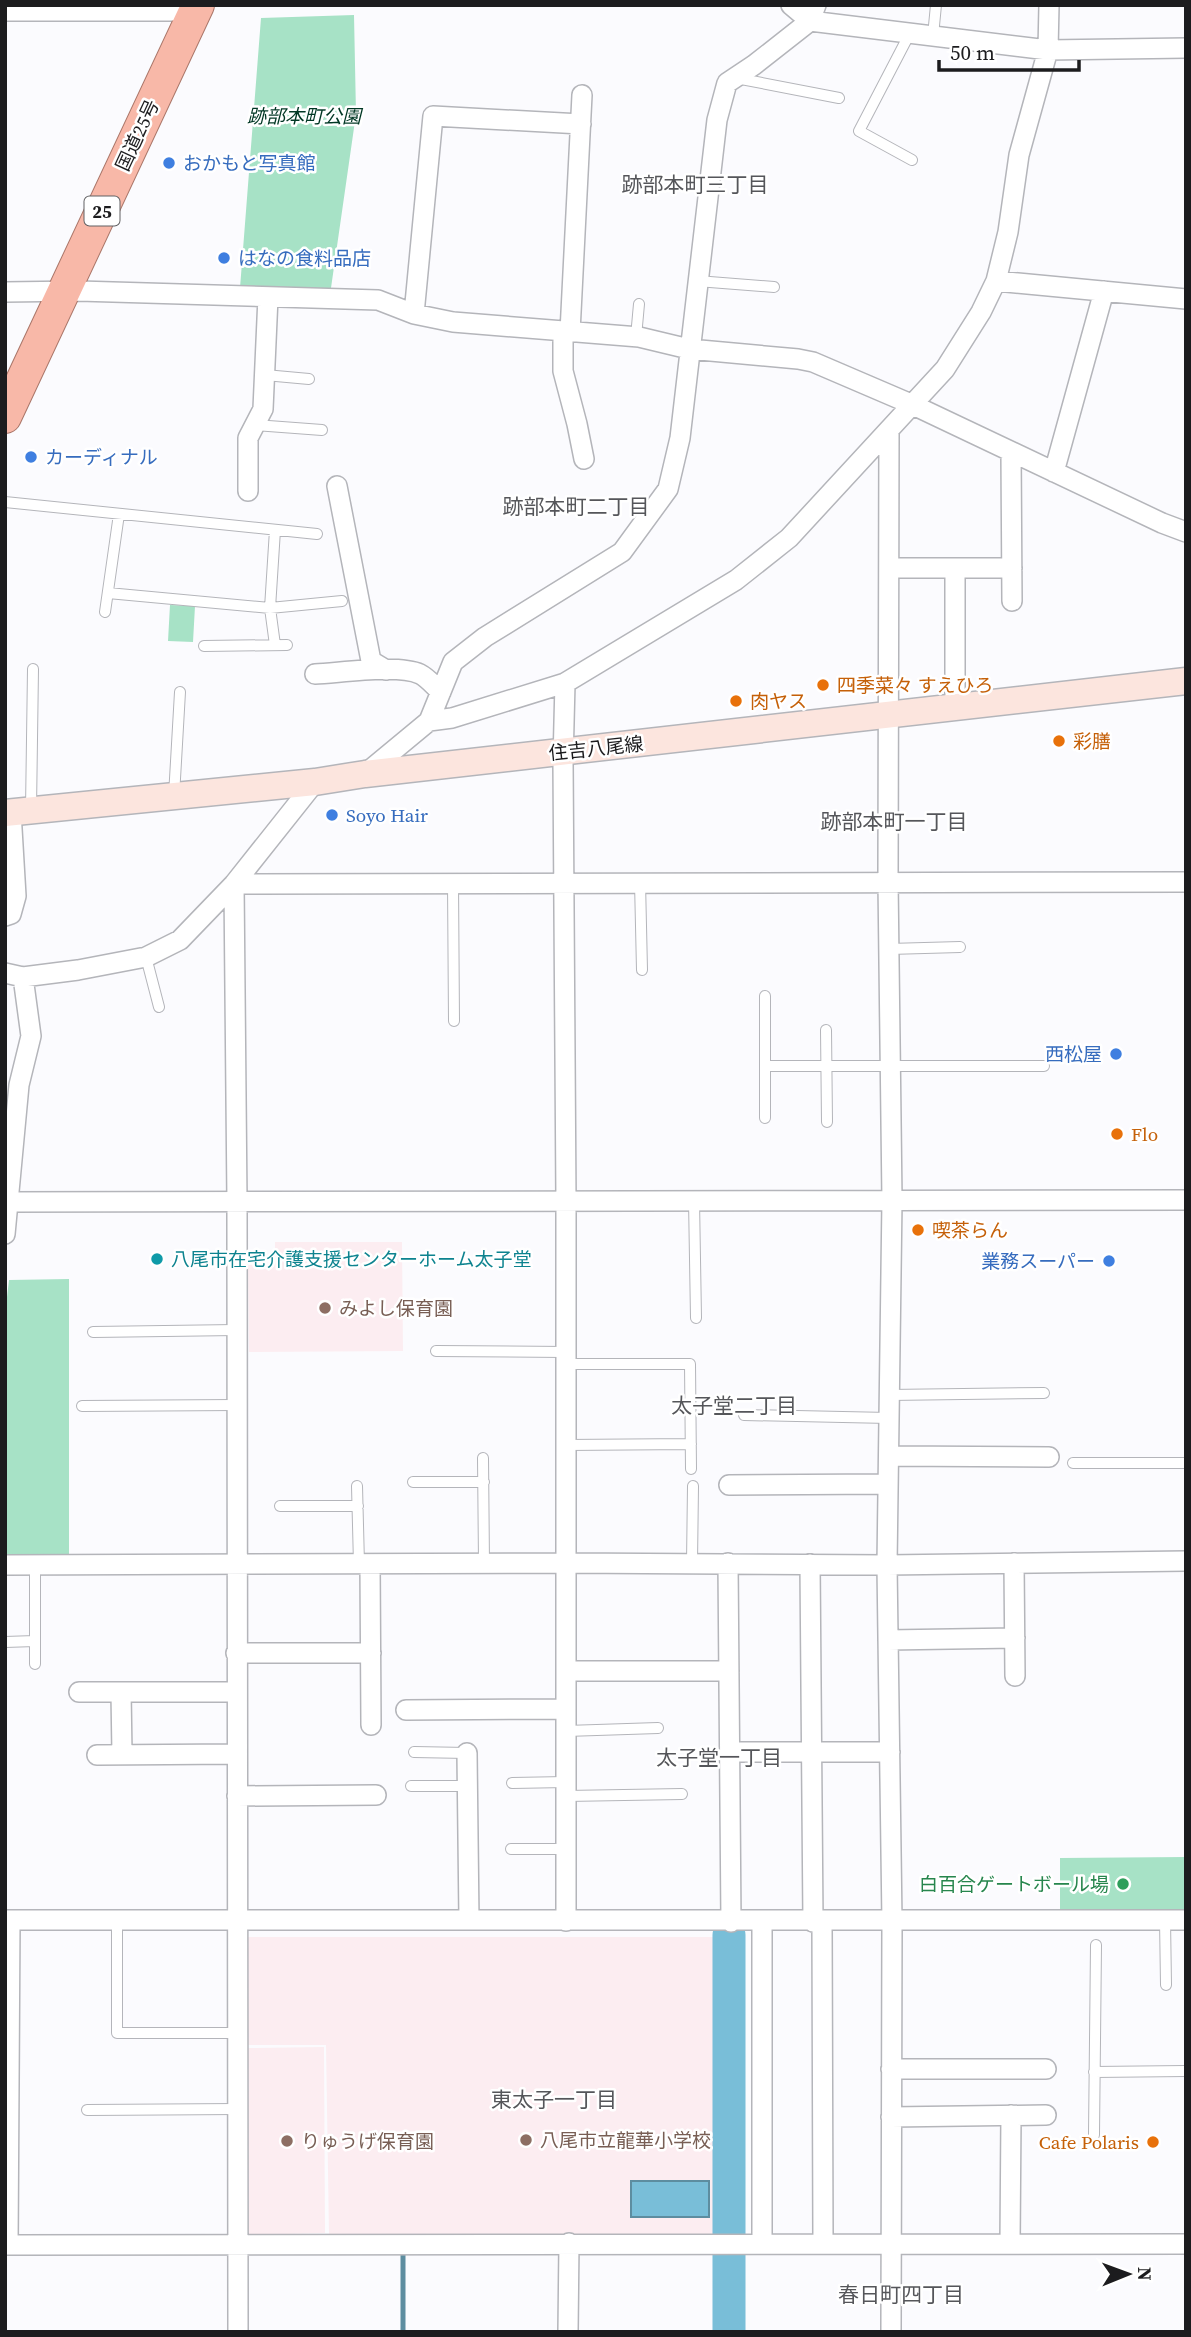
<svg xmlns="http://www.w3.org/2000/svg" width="1191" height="2337" font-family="'Source Serif 4','Noto Sans JP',serif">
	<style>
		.education { fill: #fcedf1 }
		.green { fill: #a7e2c6 }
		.water { fill: #79bed8; stroke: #5d8da0; stroke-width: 2 }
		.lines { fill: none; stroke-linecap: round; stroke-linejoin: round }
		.stream { stroke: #5d8da0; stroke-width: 5 }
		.river { stroke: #79bed8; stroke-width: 33 }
		.service-casing { stroke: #b4b5ba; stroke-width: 12 }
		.minor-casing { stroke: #b4b5ba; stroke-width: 22 }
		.secondary-casing { stroke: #b4b5ba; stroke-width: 29 }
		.trunk-casing { stroke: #aa7669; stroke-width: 34 }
		.service { stroke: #fff; stroke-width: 10 }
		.minor { stroke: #fff; stroke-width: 19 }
		.secondary { stroke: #fce5de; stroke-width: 26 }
		.trunk { stroke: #f8b8a8; stroke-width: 32 }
		.shop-dot { fill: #3f7fe0; stroke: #fff; stroke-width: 2.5 }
		.food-dot { fill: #e8710a; stroke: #fff; stroke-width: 2.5 }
		.culture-dot { fill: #0f9aa8; stroke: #fff; stroke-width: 2.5 }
		.education-dot { fill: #8d6e63; stroke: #fff; stroke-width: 2.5 }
		.leisure-dot { fill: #2e9e5b; stroke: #fff; stroke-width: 2.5 }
		.labels { text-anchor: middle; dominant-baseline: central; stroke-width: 5; stroke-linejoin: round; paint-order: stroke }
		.shield { fill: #fff; stroke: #606062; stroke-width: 2 }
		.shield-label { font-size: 18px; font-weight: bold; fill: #1c1c1e }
		.park-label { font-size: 19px; font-style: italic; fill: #003724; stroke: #fff }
		.street-label { font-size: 19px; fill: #1c1c1e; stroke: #fff }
		.shop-label { font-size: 19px; fill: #366cbe; stroke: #fff; text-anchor: start }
		.food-label { font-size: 19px; fill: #c56008; stroke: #fff; text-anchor: start }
		.culture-label { font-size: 19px; fill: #0d838f; stroke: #fff; text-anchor: start }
		.education-label { font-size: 19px; fill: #785e54; stroke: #fff; text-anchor: start }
		.leisure-label { font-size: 19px; fill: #27864d; stroke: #fff; text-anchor: end }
		.neighbourhood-label { font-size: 21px; fill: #55565a; stroke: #fff }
	</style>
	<rect width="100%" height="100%" fill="#fbfbfe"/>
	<path class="education" d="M275,1242H402L403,1351L249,1352L248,1265L275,1264Z
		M246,1937H723L724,2234L329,2235L326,2045H247Z
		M324,2047L325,2233L249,2235L248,2048Z"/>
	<path class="green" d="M354,15L356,114L331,288H240L261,18Z
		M170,605L195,606L193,642L168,641Z
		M69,1279V1559L5,1560V1314L9,1280Z
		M1186,1857V1909L1060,1910V1858Z"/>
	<path class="water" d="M631,2181H709V2217H631Z"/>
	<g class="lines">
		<path class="stream" d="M403,2251V2332"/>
		<path class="river" d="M729,1935V2332"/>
		<g class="service-casing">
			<path id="service" d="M910,33L859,131L912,160
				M933,36L936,5
				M736,78L839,98
				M697,281L774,287
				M636,337L639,304
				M265,375L309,379
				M255,425L322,430
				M5,502L317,534
				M108,593L270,608L342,601
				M105,612L119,514
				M275,645L270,608L275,530
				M204,646L287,645
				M174,796L180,692
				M31,809L33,669
				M640,882L642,970
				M453,883L454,1021
				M889,949L960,947
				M146,957L159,1007
				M826,1030L827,1122
				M765,1066H1044
				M765,1118V996
				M694,1200L696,1318
				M93,1332L236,1330
				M436,1351L566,1352
				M566,1364H690L691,1469
				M889,1395L1044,1393
				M82,1406L236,1405
				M744,1415L889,1418
				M566,1445L691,1444
				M483,1458L484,1563
				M1073,1463H1186
				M413,1482H484
				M357,1486L359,1564
				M280,1506H358
				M692,1563L693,1486
				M35,1565V1664
				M5,1642L35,1641
				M566,1731L658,1728
				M414,1752L467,1753
				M512,1783L566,1782
				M411,1786H467
				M566,1796L682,1794
				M511,1849H566
				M117,1919V2033H238
				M1165,1920L1166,1985
				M1094,2072L1186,2071
				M87,2110L238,2109
				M1094,2135L1096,1945"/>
		</g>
		<g class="minor-casing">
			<path id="minor" d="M791,5L810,21L1048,50L1186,48
				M5,11H195
				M996,281L1186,299
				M5,292L79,291L378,300L414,314L453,322L639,337L689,349L798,359L813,362L911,404L1162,523L1186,532
				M414,314L433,116L581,124
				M563,332V371L577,424L584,459
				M570,332L582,95
				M889,432L888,881L892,1200L887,1565L892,1922L891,2332
				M1011,452L1012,601
				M1054,472L1104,291
				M337,486L371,661L386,670
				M248,491V438L263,409L268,297
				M889,568H1012
				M315,674C340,673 398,664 420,674C428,678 434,686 441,692
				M565,683L563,762L566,1201V1921
				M955,707V568
				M429,721L452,718L565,683L736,580L789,538L945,369L981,312L996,281L1008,232L1019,155L1048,50L1049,5
				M365,774L429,721L453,662L485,637L622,552L668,489L680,438L717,120L727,83L754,65L810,21L816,5
				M234,884L237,1202L238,2332
				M234,884L1186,882
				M5,916L11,914L16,896L11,812
				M5,973L23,977L78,970L146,957L180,940L234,884L315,782
				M8,1202L1186,1200
				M5,1234L19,1085L31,1036L23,977
				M889,1456L1049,1457
				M729,1485L888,1484
				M728,1563L731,1922
				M1014,1563L1015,1676
				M370,1564L371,1725
				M810,1564L813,1922
				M5,1565L566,1563L887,1565L1186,1561
				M888,1640L1015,1638
				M236,1653H371
				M566,1671H729
				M79,1692H236
				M121,1692L122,1754
				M406,1710L566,1709
				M729,1752H890
				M467,1753L469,1920
				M97,1755L237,1754
				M237,1796L376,1795
				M5,1920C399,1918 792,1922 1186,1920
				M762,1922V2243
				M822,1922L823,2243
				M891,2069H1046
				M891,2117L1046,2115
				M1010,2243L1011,2115
				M5,2245L1186,2244
				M8,2245L10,1920
				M568,2332L569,2243"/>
		</g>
		<g class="secondary-casing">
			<path id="secondary" d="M5,813L315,782L365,774L1186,681"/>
		</g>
		<g class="trunk-casing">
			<path id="trunk" d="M5,417L198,5"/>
		</g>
		<use href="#service" class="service"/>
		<use href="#minor" class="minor"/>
		<use href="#secondary" class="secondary"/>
		<use href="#trunk" class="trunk"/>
	</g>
	<g class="shop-dot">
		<circle cx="169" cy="163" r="7"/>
		<circle cx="224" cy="258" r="7"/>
		<circle cx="31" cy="457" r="7"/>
		<circle cx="332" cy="815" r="7"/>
		<circle cx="1116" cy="1054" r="7"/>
		<circle cx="1109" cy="1261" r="7"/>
	</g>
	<g class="food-dot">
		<circle cx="823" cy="685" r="7"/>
		<circle cx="736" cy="701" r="7"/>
		<circle cx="1059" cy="741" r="7"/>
		<circle cx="1117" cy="1134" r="7"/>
		<circle cx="918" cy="1230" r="7"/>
		<circle cx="1153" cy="2142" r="7"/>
	</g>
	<circle class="culture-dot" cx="157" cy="1259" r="7"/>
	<g class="education-dot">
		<circle cx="325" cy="1308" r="7"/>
		<circle cx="526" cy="2140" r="7"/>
		<circle cx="287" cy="2141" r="7"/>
	</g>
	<circle class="leisure-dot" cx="1123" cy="1884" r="7"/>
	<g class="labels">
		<rect class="shield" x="84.5" y="196.5" width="35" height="29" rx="5"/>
		<g class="shield-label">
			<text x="102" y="211">25</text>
		</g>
		<g class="park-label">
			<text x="304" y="116">跡部本町公園</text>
		</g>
		<g class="street-label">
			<text transform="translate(137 135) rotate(-65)">国道25号</text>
			<text transform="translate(596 748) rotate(-6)">住吉八尾線</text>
		</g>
		<g class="shop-label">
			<text x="183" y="163">おかもと写真館</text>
			<text x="238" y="258">はなの食料品店</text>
			<text x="45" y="457">カーディナル</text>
			<text x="346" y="815">Soyo Hair</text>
			<text x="1102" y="1054" text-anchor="end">西松屋</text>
			<text x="1095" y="1261" text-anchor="end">業務スーパー</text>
		</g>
		<g class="food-label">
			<text x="837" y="685">四季菜々 すえひろ</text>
			<text x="750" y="701">肉ヤス</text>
			<text x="1073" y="741">彩膳</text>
			<text x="1131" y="1134">Flo</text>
			<text x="932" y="1230">喫茶らん</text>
			<text x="1139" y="2142" text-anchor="end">Cafe Polaris</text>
		</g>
		<g class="culture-label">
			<text x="171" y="1259">八尾市在宅介護支援センターホーム太子堂</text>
		</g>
		<g class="education-label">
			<text x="339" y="1308">みよし保育園</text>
			<text x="540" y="2140">八尾市立龍華小学校</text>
			<text x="301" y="2141">りゅうげ保育園</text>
		</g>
		<g class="leisure-label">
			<text x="1109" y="1884">白百合ゲートボール場</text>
		</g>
		<g class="neighbourhood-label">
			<text x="695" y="184">跡部本町三丁目</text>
			<text x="576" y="506">跡部本町二丁目</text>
			<text x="894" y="821">跡部本町一丁目</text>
			<text x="734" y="1405">太子堂二丁目</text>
			<text x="719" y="1757">太子堂一丁目</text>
			<text x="554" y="2099">東太子一丁目</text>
			<text x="901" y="2294">春日町四丁目</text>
		</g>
	</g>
	<rect width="1191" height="2337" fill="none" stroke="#1c1c1e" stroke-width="14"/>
	<g transform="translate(1128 2274) rotate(89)" stroke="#ffffff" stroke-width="5" paint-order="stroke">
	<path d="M0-5L12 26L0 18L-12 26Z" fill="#1c1c1e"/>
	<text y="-10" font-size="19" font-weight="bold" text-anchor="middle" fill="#1c1c1e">N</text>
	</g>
	<path d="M939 60v10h140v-10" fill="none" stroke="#1c1c1e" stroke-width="3.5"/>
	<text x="950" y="60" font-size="21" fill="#1c1c1e" stroke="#ffffff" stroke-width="5" paint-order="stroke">50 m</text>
</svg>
